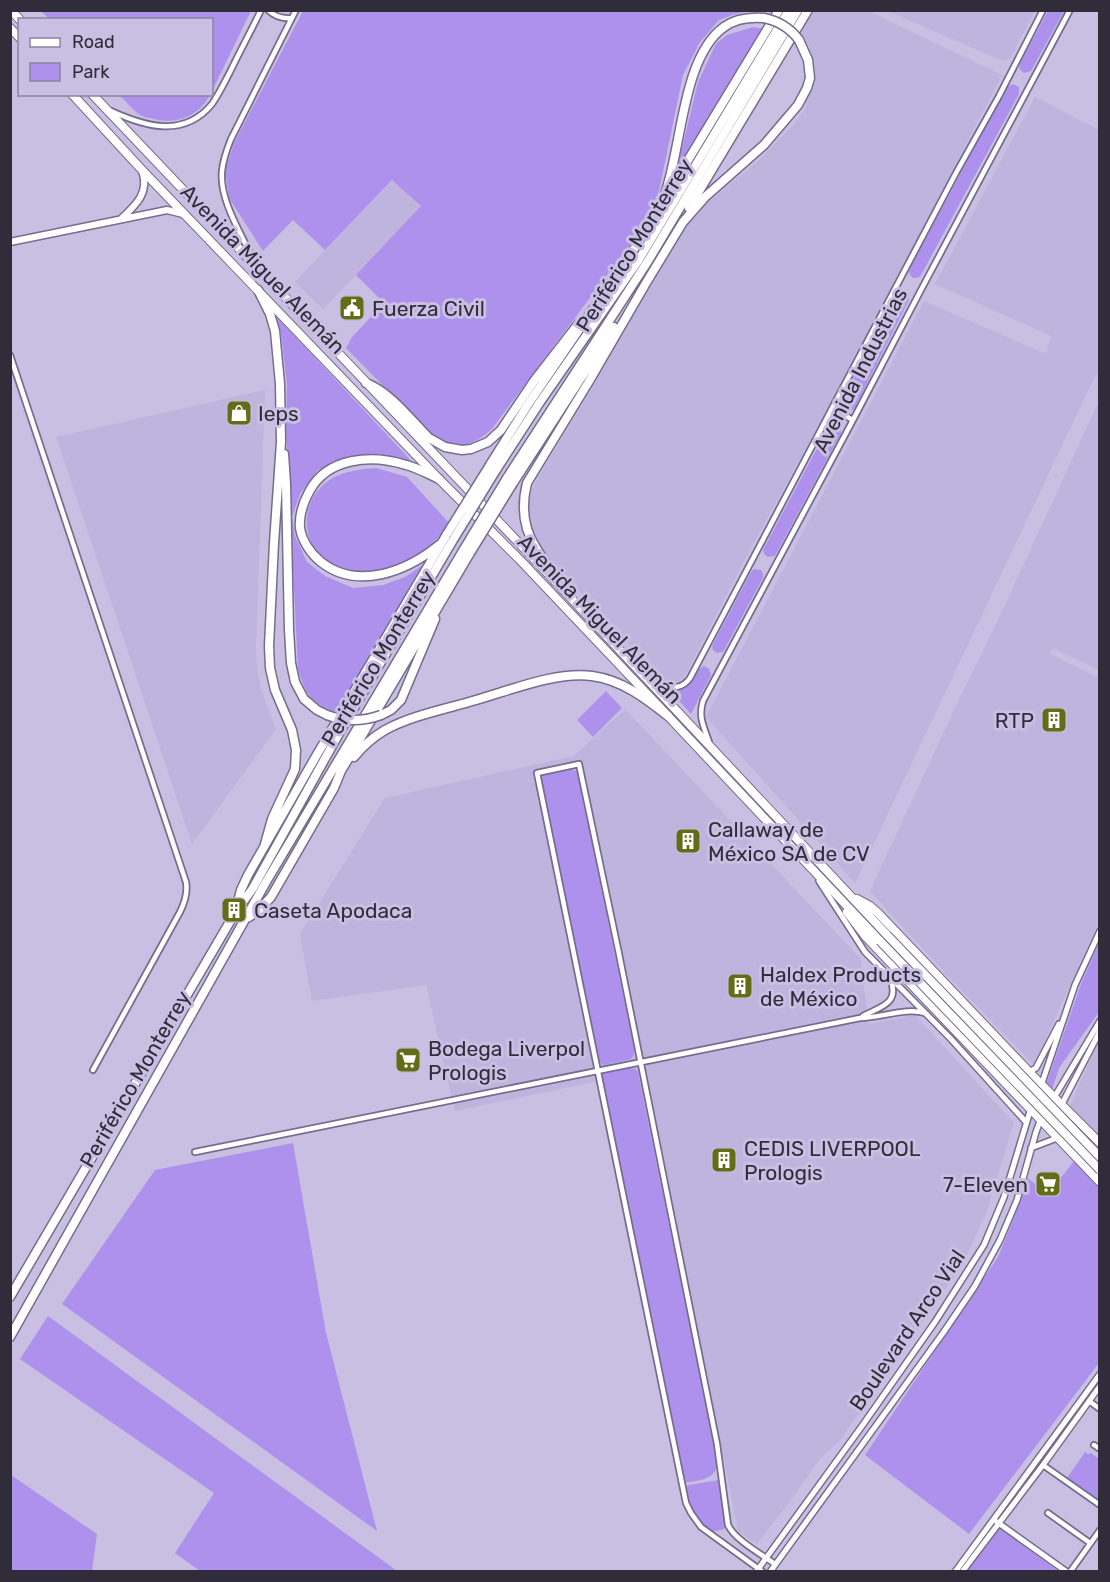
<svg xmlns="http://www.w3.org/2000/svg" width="1110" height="1582" font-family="Rubik,sans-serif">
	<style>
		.built { fill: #bfb4de }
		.green { fill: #ae91ec }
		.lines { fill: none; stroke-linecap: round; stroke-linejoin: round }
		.minor-casing { stroke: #766d8d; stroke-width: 8 }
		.tertiary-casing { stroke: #766d8d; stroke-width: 8 }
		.secondary-casing { stroke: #766d8d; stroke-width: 9 }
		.trunk-casing { stroke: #766d8d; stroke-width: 10 }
		.motorway-casing { stroke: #766d8d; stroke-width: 11 }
		.minor { stroke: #fff; stroke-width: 4.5 }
		.tertiary { stroke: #fff; stroke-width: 5 }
		.secondary { stroke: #fff; stroke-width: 6 }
		.trunk { stroke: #fff; stroke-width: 8 }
		.motorway { stroke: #fff; stroke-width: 8 }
		.trunk-bridge-casing { stroke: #766d8d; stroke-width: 10; stroke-linecap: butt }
		.motorway-bridge-casing { stroke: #766d8d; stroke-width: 11; stroke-linecap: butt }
		.trunk-bridge { stroke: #fff; stroke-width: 8 }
		.motorway-bridge { stroke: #fff; stroke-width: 8 }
		.labels { text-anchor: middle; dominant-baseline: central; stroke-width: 6; stroke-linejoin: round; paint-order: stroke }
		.street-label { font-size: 21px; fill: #302c3a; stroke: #c9bfe3 }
		.poi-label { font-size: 21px; fill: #302c3a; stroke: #c9bfe3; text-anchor: start }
	</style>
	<rect width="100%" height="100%" fill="#c9bfe3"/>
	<path class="built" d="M814,11H868L1002,75L842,382L751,548L687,672L680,681L668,683L663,681L543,553L529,528L527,515L529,500L533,486L592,388L627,325L686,225L699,210L759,160L793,125L805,109L815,73L809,46L799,33Z
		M888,11H1035L1010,58L1005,60L998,59Z
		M1035,97L1099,130V375L1096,374L855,883L706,717L924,301L1046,354L1051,336L935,284Z
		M393,180L422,207L323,309L295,282Z
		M265,390L256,646L257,667L260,687L276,729L192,844L56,437Z
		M1099,401V670L1053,648L1050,654L1099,678V921L1034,1065L943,971L870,891L952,714L997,622Z
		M625,709L860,958L869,1024L915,1015L1014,1123L986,1214L964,1261L943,1293L841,1439L820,1459L788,1504L757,1544L738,1531L647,1071L455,1111L426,985L312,1001L300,934L385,798L574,756Z
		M1099,1040V1137L1070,1106Z"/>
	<path class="green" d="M41,11H251L212,91V20L49,19Z
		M303,11H750L735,14L719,20L700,42L683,75L659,191L643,227L491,430C471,446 459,451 435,439L346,348L352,337L384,303L356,275L421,206L392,180L325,250L293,220L263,251L229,198L225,169L235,141Z
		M1048,11H1064L1031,71L1024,73L1020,70L1019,65Z
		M753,27L764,29L673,186L698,82L716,44L727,35Z
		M1013,84L1019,87V94L920,277L913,278L910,275L909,270L1007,87Z
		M119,95H210C199,116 176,125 154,119C148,118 140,116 136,112C130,107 125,100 119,95Z
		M901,290L907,292L909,296V300L854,409C848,413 842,410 841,403L896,294Z
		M273,313L419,469L392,459L366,455L337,462L318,470L300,494L292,517L295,536L307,562L325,576L353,588L383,585L405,577L430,560L338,713C311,703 306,696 298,669L286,430L287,385L281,333Z
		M835,422L841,426V433L775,556L768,557L764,554L763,550L829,426Z
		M376,468L407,477L450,524C438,541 421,555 401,564C382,573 373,574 353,572C349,572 343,572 339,570C302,554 295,505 328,481C342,471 360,469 376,468Z
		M754,569L761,570L763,574V578L723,652L717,653L713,650L712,646L751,572Z
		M704,666L709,669L711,675L691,714L672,693V690C695,690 689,673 704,666Z
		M606,691L622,708L593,737L577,720Z
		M565,768L576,771L578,775L634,1048V1054L631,1059L604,1065L599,1061L541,779L544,773Z
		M1099,943V1012L1059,1068L1052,1090L1046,1085L1081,984Z
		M628,1068L635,1069L638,1072L718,1465C713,1481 698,1480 684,1483L682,1479L601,1073Z
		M293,1143L326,1333L377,1531L62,1304L155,1170Z
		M1074,1161L1099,1187V1363L969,1534L865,1455L998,1257L1014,1218L1027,1178L1048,1194Z
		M48,1316L397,1571H200L175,1553L214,1493L20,1359Z
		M1085,1452L1088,1454L1091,1453L1099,1459V1500L1067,1478Z
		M11,1475L97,1534L92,1571H11Z
		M718,1480L726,1526L724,1529L712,1532C694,1520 688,1507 684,1486Z
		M997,1526L1058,1571L964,1572Z"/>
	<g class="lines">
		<g class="minor-casing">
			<path id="minor" d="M268,10C275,17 282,19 292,18
				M111,111C146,127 184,138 212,104C219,94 224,83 230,72C240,51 251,31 261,10
				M254,261C242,235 219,200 222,171C223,160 227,149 231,139L296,10
				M10,355L186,882C188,893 185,902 180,912L93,1070
				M833,409L853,420
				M655,686C669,687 681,691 690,678L956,173L999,96L1043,10
				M709,742C704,727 698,717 703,701L853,420L922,288L1070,10
				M863,1016C879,1007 901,1004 890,979
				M195,1152L860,1018C881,1018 906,1007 925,1013
				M1089,1401L1100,1409
				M1094,1445L1100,1449
				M1043,1465L1100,1505
				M1048,1513L1090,1543
				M763,1572L701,1527L691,1513L686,1503L537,773L579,764L618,949L717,1444L728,1525C735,1540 761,1554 775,1564
				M1070,1572L1100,1530"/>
		</g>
		<g class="tertiary-casing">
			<path id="tertiary" d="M819,881L865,952L950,1038L1026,1122
				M1029,1072L1036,1068L1059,1024
				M1041,1086L1075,985L1100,931
				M1062,1104L1100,1031
				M1031,1148L1057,1138
				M997,1522L1067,1572
				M756,1572L862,1426L935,1322L984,1245L1004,1197L1031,1108
				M770,1572L943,1333L975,1286L1000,1240L1017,1200L1036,1132L1040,1121L1100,1021
				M955,1572L1100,1374
				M962,1572L1043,1465L1100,1386"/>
		</g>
		<g class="secondary-casing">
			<path id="secondary" d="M122,218C136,205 150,192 142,171
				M10,242L167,210L183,214"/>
		</g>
		<g class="trunk-casing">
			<path id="trunk" d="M11,10L20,20
				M10,28L20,38
				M72,94L142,170L439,479L521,561L668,716L880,941
				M92,94L555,581L887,935
				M857,899L870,906L878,913L1033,1076L1100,1143
				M847,912L866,937L1100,1182"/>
		</g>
		<g class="motorway-casing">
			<path id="motorway" d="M665,194C682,147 682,57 724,27C736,18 750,17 764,18
				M689,208L808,10
				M258,290L270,314L275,331L280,384L281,442L274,543L269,646L270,668L275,690L292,730L296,750L295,769L272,819L265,844
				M366,383C390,392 411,420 429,438L445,447L462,450L471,449L488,442L501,430L534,381L579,323
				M284,454L286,484L289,630L291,663L295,682L304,699L317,710L327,715
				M490,465L527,406L636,246L779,10
				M496,470L540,402L638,261L789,10
				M507,478L648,261L798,10
				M513,483L614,327
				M439,545C407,571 358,591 321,562C311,554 302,541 300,528C299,516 303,503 309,492C327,457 372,454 406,465C418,468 428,474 439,479
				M555,581C550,569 543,559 536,548C523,528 521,507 527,483L588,383L646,283L683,222L705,197L764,145L798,105L807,88L810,78L808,60L799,40
				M381,715L391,710L401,700L435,619
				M354,757C363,746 373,737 385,730C413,715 446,709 476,700C511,690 557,671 592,676C622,680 645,698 668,716
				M236,910L241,890L248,875L315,758L447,534
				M249,917L259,910L271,897L334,788L341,771L470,553
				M10,1297L235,913L253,888L342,728L453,540
				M10,1337L266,882L464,549"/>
		</g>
		<use href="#minor" class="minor"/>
		<use href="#tertiary" class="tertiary"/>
		<use href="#secondary" class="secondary"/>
		<use href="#trunk" class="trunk"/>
		<use href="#motorway" class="motorway"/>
		<g class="trunk-bridge-casing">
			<path id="trunk-bridge" d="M887,935L1100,1157
				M880,941L1100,1170"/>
		</g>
		<g class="motorway-bridge-casing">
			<path id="motorway-bridge" d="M764,18C779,21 790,28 799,40
				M447,534L490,465
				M453,540L496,470
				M464,549L507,478
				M470,553L513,483
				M327,715C345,722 362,722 381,715"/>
		</g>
		<use href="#trunk-bridge" class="trunk-bridge"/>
		<use href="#motorway-bridge" class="motorway-bridge"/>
	</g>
	<defs>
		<g id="civic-square" transform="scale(1.35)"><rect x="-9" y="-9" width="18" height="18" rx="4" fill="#626e17" stroke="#c9bfe3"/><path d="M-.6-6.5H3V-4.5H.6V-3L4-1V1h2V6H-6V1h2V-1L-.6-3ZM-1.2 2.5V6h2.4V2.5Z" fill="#fff"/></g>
		<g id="shop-square" transform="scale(1.35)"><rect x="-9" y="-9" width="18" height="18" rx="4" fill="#626e17" stroke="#c9bfe3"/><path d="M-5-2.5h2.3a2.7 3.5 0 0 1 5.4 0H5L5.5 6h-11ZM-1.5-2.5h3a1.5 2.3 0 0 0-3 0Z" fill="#fff"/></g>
		<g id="building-square" transform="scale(1.35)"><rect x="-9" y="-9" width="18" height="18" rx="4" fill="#626e17" stroke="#c9bfe3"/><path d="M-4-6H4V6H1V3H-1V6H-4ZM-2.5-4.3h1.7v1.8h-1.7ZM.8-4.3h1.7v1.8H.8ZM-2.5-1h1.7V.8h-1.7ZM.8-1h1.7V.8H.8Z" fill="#fff"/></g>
		<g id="supermarket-square" transform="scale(1.35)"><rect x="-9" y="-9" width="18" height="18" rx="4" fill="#626e17" stroke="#c9bfe3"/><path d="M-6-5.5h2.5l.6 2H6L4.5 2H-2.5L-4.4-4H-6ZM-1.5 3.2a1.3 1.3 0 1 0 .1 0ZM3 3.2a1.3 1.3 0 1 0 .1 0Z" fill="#fff"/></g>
	</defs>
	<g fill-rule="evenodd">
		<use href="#civic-square" x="352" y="308"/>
		<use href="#shop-square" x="239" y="413"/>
		<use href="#building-square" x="1054" y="720"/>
		<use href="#building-square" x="688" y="841"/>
		<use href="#building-square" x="234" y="910"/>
		<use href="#building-square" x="740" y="986"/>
		<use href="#supermarket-square" x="408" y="1060"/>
		<use href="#building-square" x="724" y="1160"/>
		<use href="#supermarket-square" x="1048" y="1184"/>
	</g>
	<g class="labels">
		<g class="street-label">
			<text transform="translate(634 245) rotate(-58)">Periférico Monterrey</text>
			<text transform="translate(263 269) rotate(46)">Avenida Miguel Alemán</text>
			<text transform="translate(860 370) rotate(-63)">Avenida Industrias</text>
			<text transform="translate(600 619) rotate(46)">Avenida Miguel Alemán</text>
			<text transform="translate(378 658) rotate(-59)">Periférico Monterrey</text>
			<text transform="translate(135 1079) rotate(-60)">Periférico Monterrey</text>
			<text transform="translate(907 1330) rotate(-56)">Boulevard Arco Vial</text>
		</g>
		<g class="poi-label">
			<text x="372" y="308">Fuerza Civil</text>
			<text x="258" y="413">Ieps</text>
			<text x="1034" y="720" text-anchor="end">RTP</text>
			<text x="708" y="829">Callaway de<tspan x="708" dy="24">México SA de CV</tspan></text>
			<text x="254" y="910">Caseta Apodaca</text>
			<text x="760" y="974">Haldex Products<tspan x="760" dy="24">de México</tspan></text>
			<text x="428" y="1048">Bodega Liverpol<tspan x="428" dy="24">Prologis</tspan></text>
			<text x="744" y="1148">CEDIS LIVERPOOL<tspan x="744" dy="24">Prologis</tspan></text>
			<text x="1028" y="1184" text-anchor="end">7-Eleven</text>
		</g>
	</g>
	<rect width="1110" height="1582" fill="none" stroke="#302c3a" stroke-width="24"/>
	<rect x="18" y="18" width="195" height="78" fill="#c9bfe3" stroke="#8c849f" stroke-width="1.5"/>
	<rect x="30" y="38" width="30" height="9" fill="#ffffff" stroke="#8c849f" stroke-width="1.5"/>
	<text x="72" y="48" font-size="18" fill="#302c3a">Road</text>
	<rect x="30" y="63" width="30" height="18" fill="#ae91ec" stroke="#8c849f" stroke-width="1.5"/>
	<text x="72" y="78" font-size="18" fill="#302c3a">Park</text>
</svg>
